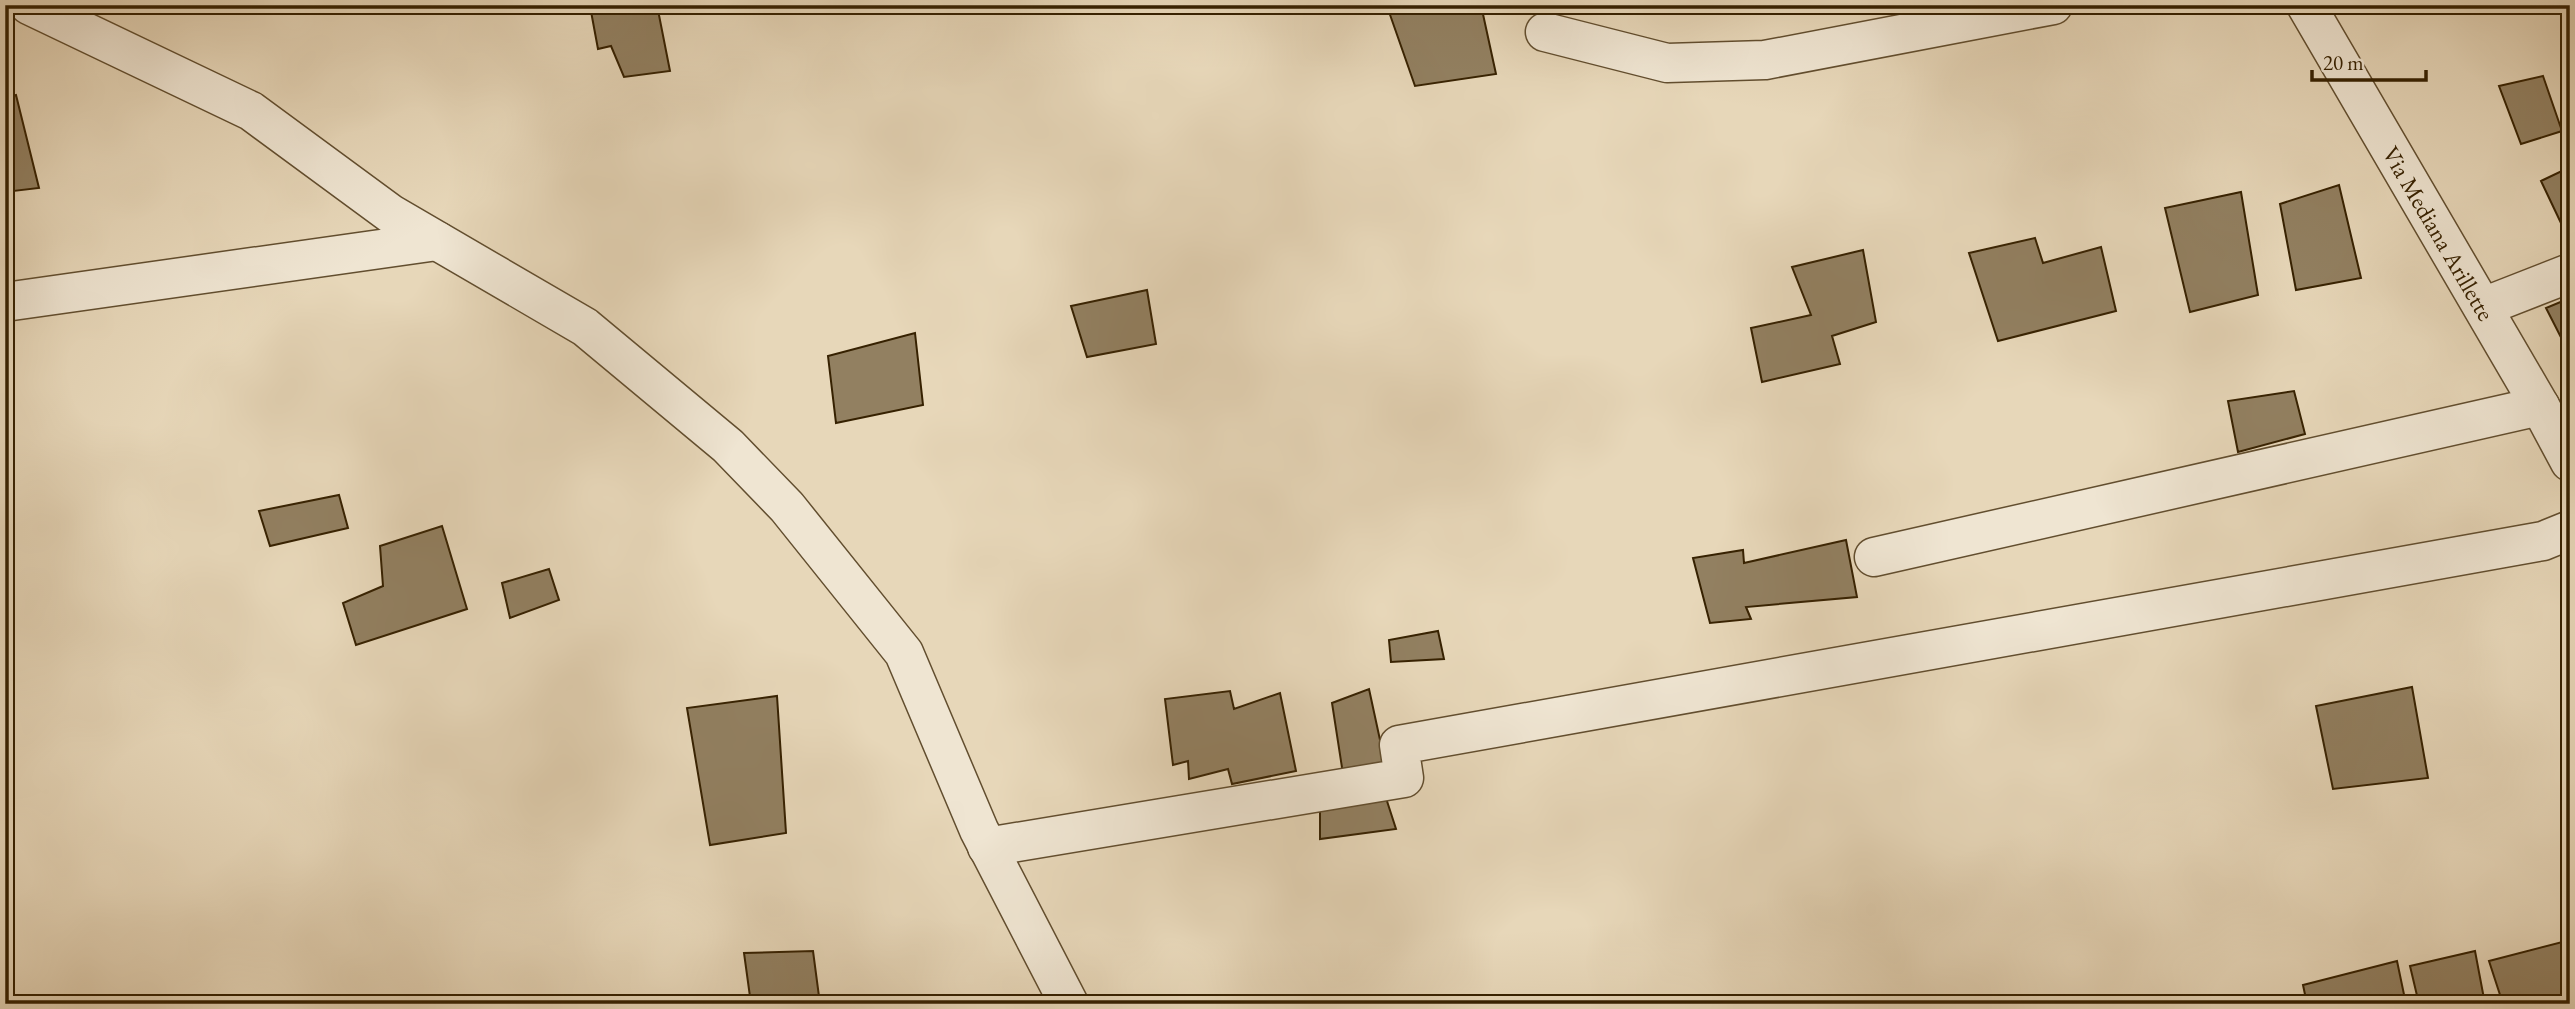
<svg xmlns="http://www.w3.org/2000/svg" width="2575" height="1009" font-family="'EB Garamond',serif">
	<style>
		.building { fill: #928061; stroke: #362101; stroke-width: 2 }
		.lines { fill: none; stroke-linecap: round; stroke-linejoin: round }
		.minor-casing { stroke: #624e2f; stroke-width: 41 }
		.minor { stroke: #efe5d2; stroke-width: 38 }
		.labels { text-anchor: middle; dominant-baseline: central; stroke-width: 5; stroke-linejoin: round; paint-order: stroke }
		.street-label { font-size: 24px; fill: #362101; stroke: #efe5d2 }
	</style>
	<rect width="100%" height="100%" fill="#e7d7b9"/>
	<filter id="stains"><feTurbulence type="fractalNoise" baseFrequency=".00286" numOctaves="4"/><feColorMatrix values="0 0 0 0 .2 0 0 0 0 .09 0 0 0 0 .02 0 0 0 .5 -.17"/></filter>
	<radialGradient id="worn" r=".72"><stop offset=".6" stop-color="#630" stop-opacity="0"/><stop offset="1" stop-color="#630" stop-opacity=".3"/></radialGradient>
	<path class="building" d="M595,5H657L670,71L624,77L611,46L598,49L590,6Z
		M1431,5H1481L1496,74L1415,86L1388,9Z
		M2543,76L2562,131L2521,144L2499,86Z
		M16,95L39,188L5,192V98Z
		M2570,167V242L2541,181Z
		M2339,185L2361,278L2296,290L2280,204Z
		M2241,192L2258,295L2190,312L2165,208Z
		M2035,238L2043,263L2101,247L2116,311L1998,341L1969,253Z
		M1863,250L1876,322L1832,336L1840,364L1762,382L1751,328L1811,315L1792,267Z
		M1147,290L1156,344L1087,357L1071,306Z
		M2570,298V355L2546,308Z
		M915,333L923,405L836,423L828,356Z
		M2294,391L2305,434L2238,452L2228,401Z
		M339,495L348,528L270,546L259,511Z
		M442,526L467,609L356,645L343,603L383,586L380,546Z
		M1846,540L1857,597L1746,607L1751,619L1710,623L1693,558L1743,550L1744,563Z
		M549,569L559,600L510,618L502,583Z
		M1438,631L1444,659L1391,662L1389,640Z
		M2412,687L2428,778L2333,789L2316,706Z
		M1369,689L1385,763L1343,774L1332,703Z
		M1230,691L1234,709L1280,693L1296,771L1232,784L1228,769L1189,779L1188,761L1173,765L1165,699Z
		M777,696L786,833L710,845L687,708Z
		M1386,798L1396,829L1320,839V811Z
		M2570,940V1004H2503L2489,961Z
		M813,951L820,1004H751L744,953Z
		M2475,951L2485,1004H2419L2410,966Z
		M2397,961L2406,1004H2307L2303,985Z"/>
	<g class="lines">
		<g class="minor-casing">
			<g id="minor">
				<path d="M29,5L251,111L391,214L585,327L728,446L787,507L904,653L979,830L1069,1004"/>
				<path id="s1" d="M2306,5L2540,406L2570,462"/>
				<path d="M1545,32L1667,63L1765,60L2053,5"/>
				<path d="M5,302L437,241"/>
				<path d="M2483,307L2570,273"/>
				<path d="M1874,557L2540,406"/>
				<path d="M987,847L1404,778L1399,745L2543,541L2570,530"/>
			</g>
		</g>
		<use href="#minor" class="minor"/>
	</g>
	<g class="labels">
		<g class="street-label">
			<text stroke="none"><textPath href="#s1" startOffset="264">Via Mediana Arillette</textPath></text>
		</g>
	</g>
	<rect width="2575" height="1009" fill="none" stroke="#e7d7b9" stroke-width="28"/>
	<rect x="7" y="7" width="2561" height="995" fill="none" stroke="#362101" stroke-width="3.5"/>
	<rect x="14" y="14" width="2547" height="981" fill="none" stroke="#362101" stroke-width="2"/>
	<path d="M2312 70v10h114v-10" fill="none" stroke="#362101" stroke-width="3.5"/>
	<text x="2323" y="70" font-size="21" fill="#362101" stroke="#efe5d2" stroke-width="5" paint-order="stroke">20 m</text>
	<rect width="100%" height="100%" filter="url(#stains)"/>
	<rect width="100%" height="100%" fill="url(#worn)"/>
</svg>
